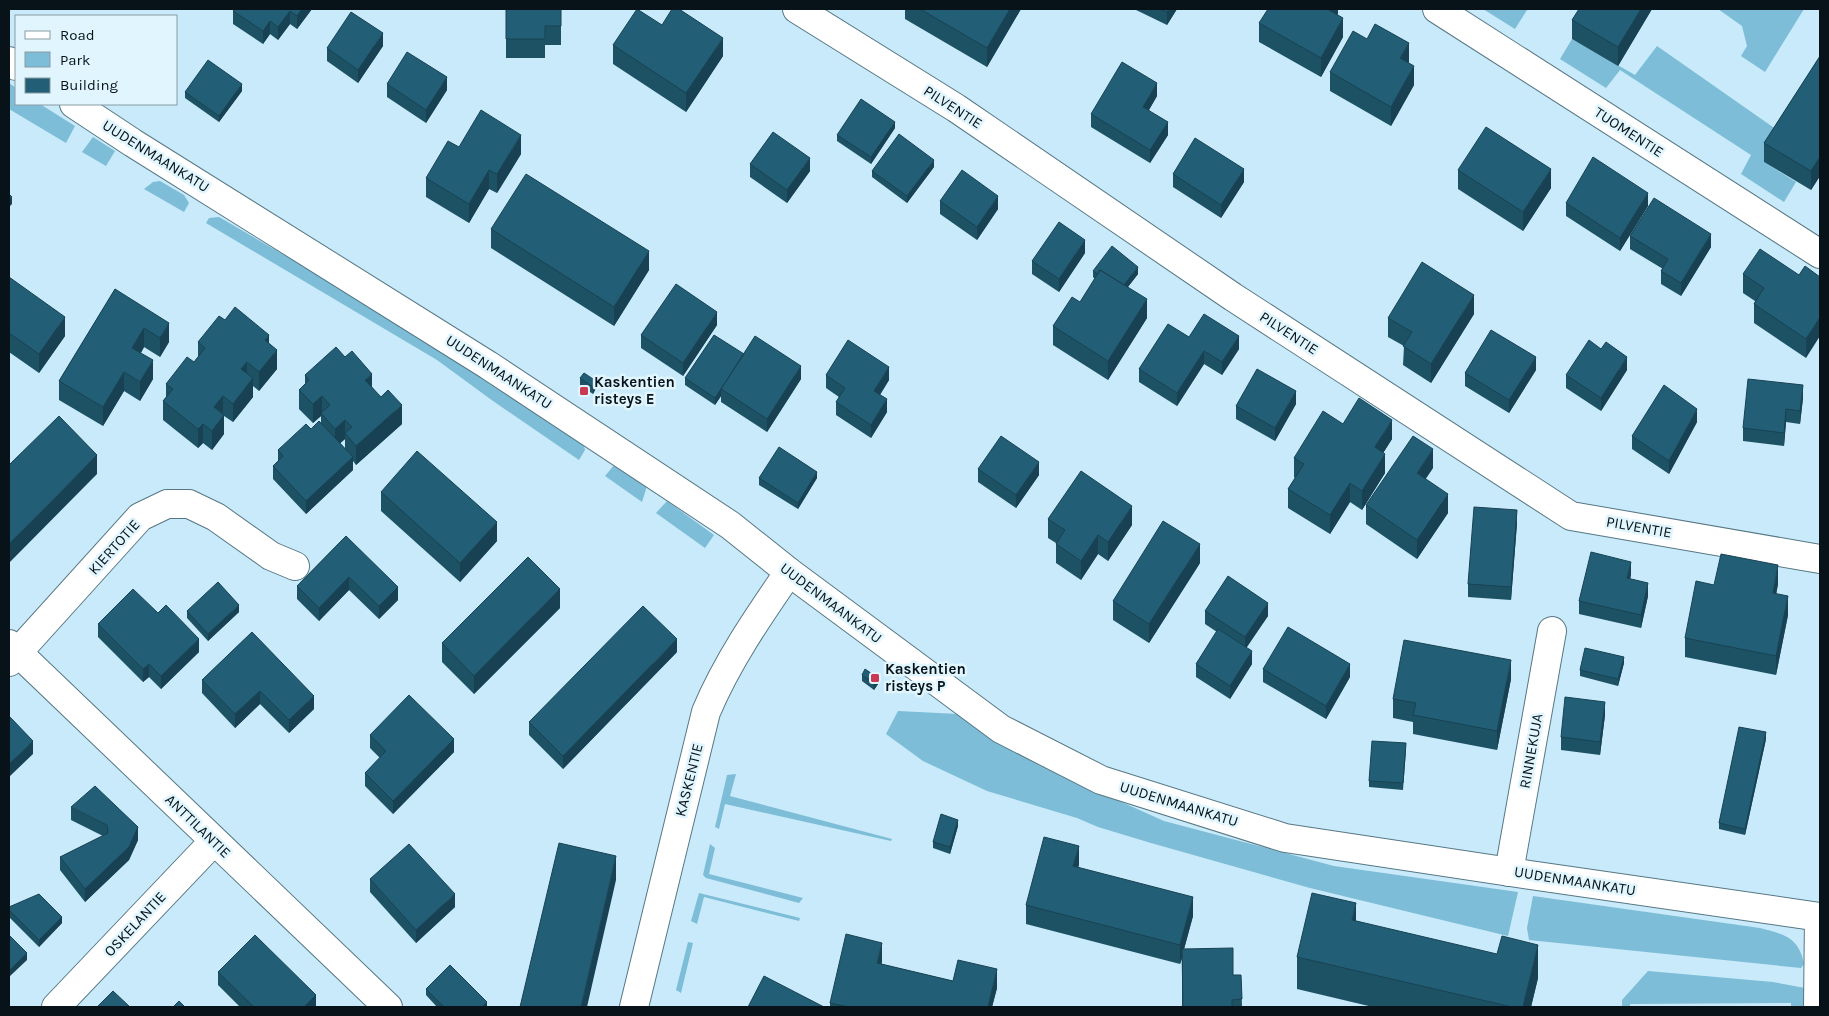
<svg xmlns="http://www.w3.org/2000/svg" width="1829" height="1016" font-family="Karla,sans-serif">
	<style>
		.green { fill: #7dbdd7 }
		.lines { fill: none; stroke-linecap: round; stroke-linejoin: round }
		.minor-casing { stroke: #577784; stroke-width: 30 }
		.major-casing { stroke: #577784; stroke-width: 30 }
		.minor { stroke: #fff; stroke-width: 28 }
		.major { stroke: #fff; stroke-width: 28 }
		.wall { fill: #1d5265; fill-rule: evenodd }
		.shaded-wall { fill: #184253 }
		.building { fill: #225f76; stroke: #184253 }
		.poi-dot { fill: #c93951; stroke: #e0f5fe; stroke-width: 2 }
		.labels { text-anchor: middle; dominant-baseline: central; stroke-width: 5; stroke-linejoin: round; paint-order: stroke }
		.street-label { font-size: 15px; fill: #071318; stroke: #e0f5fe }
		.poi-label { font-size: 15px; font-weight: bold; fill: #071318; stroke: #e0f5fe; text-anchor: start }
	</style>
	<rect width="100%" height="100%" fill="#c8eafa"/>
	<path class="green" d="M1483,9H1526L1527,10L1515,29Z
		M1718,9H1804L1765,72L1741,56L1747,46L1742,26Z
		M1572,39L1635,75L1657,46L1783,134L1764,162L1796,182L1784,202L1741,174L1751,155L1620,70L1606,88L1560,59Z
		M9,83L16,88V104H40L75,126L66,143L9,109Z
		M93,137L115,151L106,166L82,152Z
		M160,181L184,195L189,203L184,212L144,189L153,182Z
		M219,217L368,304L583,442L585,450L579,460L493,401L437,360L206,223L209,218Z
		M615,464L647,486L642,502L605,476Z
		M667,501L714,535L705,548L656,513Z
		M898,711L958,714L1039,765L1164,821L1334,866L1518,892L1508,936L1310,888L1151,843L1098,827L1077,818L987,791L923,761L886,734Z
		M736,774L730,796L892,839L891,841L725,804L719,829L715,827L727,775Z
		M710,844L715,848L709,874L803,898L799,903L706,878L703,875Z
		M699,893L800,918L799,921L704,897L697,924L691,921Z
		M1533,896L1760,928C1783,934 1799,937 1804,964L1801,968L1529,940L1527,928Z
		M688,942L693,943L681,993L676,990Z
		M1648,971L1773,982L1805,988L1806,1007H1791V1003L1630,1004V1007H1622V1000Z"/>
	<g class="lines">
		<g class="minor-casing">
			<path id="minor" d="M797,9L956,108L1233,297L1571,516L1820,559
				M1437,9L1820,254
				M9,644L388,1007
				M9,662L140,517L167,504H189L216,517L271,556L295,566
				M1509,872L1552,631
				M56,1007L214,841
				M634,1007L706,712C727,662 758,617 789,572
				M1818,1007L1819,917"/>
		</g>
		<g class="major-casing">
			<path id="major" d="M9,61L16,66
				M74,104L133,143L488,365L730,525L789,572L1001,729L1101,780L1285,838L1530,875L1820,917"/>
		</g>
		<use href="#minor" class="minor"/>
		<use href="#major" class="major"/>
	</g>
	<path class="wall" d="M235,9H312L297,29L290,24L278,40L270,34L263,44L233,24V11Z
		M506,9H561V45H545V58H506Z
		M905,9H1021L987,67L905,19Z
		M1134,9H1177L1167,25Z
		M1338,9L1337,15L1343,37L1321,77L1259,42V23Z
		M1652,9L1618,66L1572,39V20Z
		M662,25L723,56L686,112L613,64V45Z
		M383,46L358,83L327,61V48Z
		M1820,56V176L1811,190L1764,162V143Z
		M1409,62L1408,63L1414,85L1391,126L1330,91V72Z
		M387,84L447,90L426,123L387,97Z
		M242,91L219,122L185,98V92Z
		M1157,96L1149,110L1168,135L1150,163L1091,127V114Z
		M895,128L871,164L837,141V135Z
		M459,147L521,154L497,193L489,189L469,223L426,197V178Z
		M750,164L810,171L787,203L750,177Z
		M934,167L907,203L872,177V171Z
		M1458,170L1551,188L1523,231L1458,189Z
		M1173,174L1244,182L1221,218L1173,187Z
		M940,201L998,209L977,240L940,214Z
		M1566,203L1648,206L1620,251L1566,216Z
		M491,229L649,270L614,326L491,248Z
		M1630,236L1711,247L1681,296L1661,284V271L1663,269L1630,249Z
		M1085,253L1059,292L1032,274V261Z
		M1093,271L1138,274L1128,287L1147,318L1108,380L1053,345V326L1080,302L1095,279L1093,277Z
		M1743,274L1820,277L1806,358L1754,323V304L1755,301L1743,293Z
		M9,277L65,336L39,373L9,352Z
		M115,289L169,342L160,357L144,347L141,353L153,379L140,401L124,391L103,426L59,400V381Z
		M1474,314L1431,383L1403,365L1404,346L1388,337V318Z
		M225,320L269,343L277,369L259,391L253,386V397L233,422L224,416V434L212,450L203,443L198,448L163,420V401L166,397V384L194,362L198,357V342Z
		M717,325L683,376L641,348V335Z
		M1189,337L1239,349L1222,375L1204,364L1177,406L1139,382V369Z
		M744,354L801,379L767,432L721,402V396L715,405L685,385V378Z
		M1536,370L1509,413L1465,386V373Z
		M1627,370L1601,411L1566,388V375Z
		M305,375L372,387L402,424L356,465L353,461V470L306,514L273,479V466L278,461V450L321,423V416L313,423L299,409V390L305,384ZM345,439V449L340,443Z
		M826,375L889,380L880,395L887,412L871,438L836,415V402L839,397L826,388Z
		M580,378L596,388L593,394L580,385Z
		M1803,398L1800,424L1786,422L1784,446L1743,441V428Z
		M1296,404L1275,441L1236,419V406Z
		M1697,422L1669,474L1632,449V436Z
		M1343,424L1392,439L1383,453L1385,473L1362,510L1350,502L1330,534L1288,508V489L1295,478L1294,477V458Z
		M1433,468L1425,479L1448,513L1417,559L1366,524V505Z
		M978,469L1039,475L1016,508L978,482Z
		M759,478H817L798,509L759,485Z
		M381,492L497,541L460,582L381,511Z
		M1048,519L1132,525L1108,561L1098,554L1081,580L1056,563V543L1048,538Z
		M1517,523L1511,600L1468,597V584Z
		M346,536L398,600L379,619L349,590L319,621L297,599V586Z
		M1200,563L1149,643L1113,620V601Z
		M1631,575L1630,579L1648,596L1641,628L1579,614V601Z
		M1778,584L1776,594L1788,615L1776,675L1685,657V638L1714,585Z
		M560,608L474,694L442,662V643Z
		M187,611L239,612L208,641L187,618Z
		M1205,611L1268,616L1246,647L1252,664L1230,699L1196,677V664L1217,632L1205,624Z
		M158,613L199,652L161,689L149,677L143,682L98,637V624Z
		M252,632L314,709L289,733L260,704L235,728L202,693V680Z
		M677,652L563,769L529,735V722Z
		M1624,663L1618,686L1580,676V670Z
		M1263,669L1350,677L1326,719L1263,682Z
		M862,675L878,684L874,690L862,681Z
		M1511,679L1497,750L1413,734V722L1393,718V699Z
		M1605,715L1600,755L1561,750V737Z
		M370,735L454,752L393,814L365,786V773L380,758L370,748Z
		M1766,739L1745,835L1719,829V823Z
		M1406,750L1403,790L1369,787V781Z
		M71,807L138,840L129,860L85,902L60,870V857L103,836L71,820Z
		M958,826L950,854L933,848V842Z
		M1079,865L1078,867L1193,916L1184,949L1233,975H1241L1242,1007H1182V959L1180,964L1026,924V905Z
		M370,879L455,907L416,943L370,892Z
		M9,907L62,923L39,947L9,917Z
		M1356,921L1538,978L1531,1007H1373L1297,989V957Z
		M882,962L881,964L953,981L997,988L992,1007H830V1003Z
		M218,972L316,1007H240L218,985Z
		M426,989L487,1007H437L426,995Z"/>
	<path class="shaded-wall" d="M302,9H312L297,29V16Z
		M1010,9H1021L987,67V48Z
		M1169,9H1177L1167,25V12Z
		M1330,9H1338V14L1329,29V10Z
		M1641,9H1652L1618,66V47Z
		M290,11V24L278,40V27Z
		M1343,18V37L1321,77V58Z
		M270,21V34L263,44V31Z
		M383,33V46L358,83V70Z
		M723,38V56L686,112V93Z
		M1409,43V62L1400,77V58Z
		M1414,66V85L1391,126V107Z
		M447,77V90L426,123V110Z
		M1157,83V96L1143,120V107Z
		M242,84V91L219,122V116Z
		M895,122V128L871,164V157Z
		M1168,122V135L1150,163V150Z
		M521,135V154L497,193V174Z
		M1820,157V176L1811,190V171Z
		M810,158V171L787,203V190Z
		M934,160V167L907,203V196Z
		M1244,169V182L1221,218V205Z
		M1551,169V188L1523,231V212Z
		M489,170V189L469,223V204Z
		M1648,193V206L1620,251V238Z
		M998,196V209L977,240V227Z
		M12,197V204L9,207V200Z
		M1711,234V247L1681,296V283Z
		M1085,240V253L1059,292V279Z
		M649,251V270L614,326V307Z
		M1138,267V274L1119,298V292Z
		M1474,295V314L1431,383V364Z
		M1147,299V318L1108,380V361Z
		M717,312V325L683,376V363Z
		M65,317V336L39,373V354Z
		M1820,317V336L1806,358V339Z
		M169,323V342L160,357V338Z
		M144,328V347L132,367V348Z
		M269,335V354L265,340Z
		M1239,336V349L1222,375V362Z
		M277,350V369L259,391V372Z
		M1204,351V364L1177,406V393Z
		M744,355L721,389V396L715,405V398Z
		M1536,357V370L1509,413V400Z
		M1627,357V370L1601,411V398Z
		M153,360V379L140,401V382Z
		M247,362V381L241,369Z
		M801,366V379L767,432V419Z
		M889,367V380L874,404V391Z
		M124,372V391L103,426V407Z
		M372,374V393L365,380Z
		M253,378V397L233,422V404Z
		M596,381V388L593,394V387Z
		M1803,385V398L1800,424V411Z
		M1296,391V404L1275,441V428Z
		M223,396V415L214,407Z
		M322,396V414L321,413V416L313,423V404Z
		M887,399V412L871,438V425Z
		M402,405V424L356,465V446Z
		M1697,409V422L1669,474V461Z
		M1786,409V422L1784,446V433Z
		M224,415V434L212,450V431Z
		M345,420V439L335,448V429Z
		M1392,420V439L1375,466V447Z
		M203,424V443L198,448V429Z
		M1433,449V468L1417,492V473Z
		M1385,454V473L1362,510V491Z
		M97,455V474L9,563V544Z
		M353,457V470L306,514V501Z
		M1039,462V475L1016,508V495Z
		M817,472V478L798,509V503Z
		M1350,483V502L1330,534V515Z
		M1448,494V513L1417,559V540Z
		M1132,506V525L1108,561V542Z
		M1517,510V523L1511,600V587Z
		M497,522V541L460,582V563Z
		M1098,535V554L1081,580V561Z
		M1200,544V563L1149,643V624Z
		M1631,562V575L1627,591V578Z
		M1778,565V584L1773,612V593Z
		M349,577V590L319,621V608Z
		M1648,583V596L1641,628V615Z
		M398,587V600L379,619V606Z
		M560,589V608L474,694V676Z
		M1788,596V615L1776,675V656Z
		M1268,603V616L1245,650V637Z
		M239,605V612L208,641V634Z
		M199,639V652L161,689V676Z
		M677,639V652L563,769V756Z
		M1252,651V664L1230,699V686Z
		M1624,657V663L1618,686V679Z
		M1511,660V679L1497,750V731Z
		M149,664V677L143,682V669Z
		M1350,664V677L1326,719V706Z
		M878,678V684L874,690V683Z
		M260,691V704L235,728V714Z
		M314,696V709L289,733V720Z
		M1605,702V715L1600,755V742Z
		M1766,732V739L1745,835V829Z
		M454,739V752L393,814V801Z
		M33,741V754L9,777V764Z
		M958,820V826L950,854V847Z
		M138,827V840L129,860L85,902V889Z
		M1079,846V865L1073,885V866Z
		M616,856V880L587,1007H581Z
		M455,894V907L416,943V930Z
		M1193,897V916L1180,964V945Z
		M1356,903V936L1352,920Z
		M62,917V923L39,947V940Z
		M882,943V962L877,982V963Z
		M1538,945V978L1531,1007H1523Z
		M27,953V960L9,977V971Z
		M997,969V988L992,1007H988Z
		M316,995V1007H304Z
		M487,1002V1007H482Z"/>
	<path class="building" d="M235,9H302L297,16L290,11L278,27L270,21L263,31L233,11Z
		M506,9H561V26H545V39H506Z
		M637,9L662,25L672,9H679L723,38L686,93L613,45Z
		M920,9H1010L987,48Z
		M1160,9H1169L1167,12Z
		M1268,9H1330L1329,10L1343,18L1321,58L1259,23Z
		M1579,9H1641L1618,47L1572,20Z
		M351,12L383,33L358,70L327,48Z
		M1375,24L1409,43L1400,58L1414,66L1391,107L1330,72L1353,31L1367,39Z
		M407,52L447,77L426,110L387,84Z
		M1820,56V157L1811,171L1764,143Z
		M208,60L242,84L219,116L185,92Z
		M1122,62L1157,83L1143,107L1168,122L1150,150L1091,114Z
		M861,99L895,122L871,157L837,135Z
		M481,110L521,135L497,174L489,170L469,204L426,178L448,141L459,147Z
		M1486,127L1551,169L1523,212L1458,170Z
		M773,132L810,158L787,190L750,164Z
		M899,134L934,160L907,196L872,171Z
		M1195,138L1244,169L1221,205L1173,174Z
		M1593,157L1648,193L1620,238L1566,203Z
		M962,170L998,196L977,227L940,201Z
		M526,174L649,251L614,307L491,229Z
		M9,194L12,197L9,200Z
		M1654,198L1711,234L1681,283L1661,271L1668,259L1630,236Z
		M1059,222L1085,240L1059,279L1032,261Z
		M1112,246L1138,267L1124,285L1100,270L1098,274L1093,271Z
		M1760,249L1799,275L1805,266L1820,277V317L1806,339L1754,304L1764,288L1743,274Z
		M1422,262L1474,295L1431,364L1403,346L1412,332L1388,318Z
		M1100,270L1147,299L1108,361L1053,326L1072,297L1080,302Z
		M9,277L65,317L39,354L9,333Z
		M676,284L717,312L683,363L641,335Z
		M115,289L169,323L160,338L144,328L132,348L153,360L140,382L124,372L103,407L59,381Z
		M235,307L269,335L265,340L277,350L259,372L247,362L241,369L253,378L233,404L223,396L214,407L224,415L212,431L203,424L198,429L163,401L173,389L166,384L187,357L194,362L205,348L198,342L219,316L225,320Z
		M1204,314L1239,336L1222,362L1204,351L1177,393L1139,369L1168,324L1189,337Z
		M1491,330L1536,357L1509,400L1465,373Z
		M714,335L744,354L715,398L685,378Z
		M755,336L801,366L767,419L721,389Z
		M848,340L889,367L874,391L887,399L871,425L836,402L845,388L826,375Z
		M1589,340L1601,349L1606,342L1627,357L1601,398L1566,375Z
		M336,347L345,357L352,351L372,374L365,380L381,397L388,390L402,405L356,446L345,433L352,427L345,420L335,429L321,413L330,405L322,396L313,404L299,390L309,380L305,375Z
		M1257,369L1296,391L1275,428L1236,406Z
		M584,373L596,381L593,387L580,378Z
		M1748,379L1803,385L1800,411L1786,409L1784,433L1743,428Z
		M1664,385L1697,409L1669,461L1632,436Z
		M1359,398L1392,420L1375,447L1385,454L1362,491L1350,483L1330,515L1288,489L1304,464L1294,458L1323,411L1343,424Z
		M59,416L97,455L9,544V465Z
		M319,421L353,457L306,501L273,466L283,456L278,450L306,424L311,429Z
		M1001,436L1039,462L1016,495L978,469Z
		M1413,436L1433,449L1417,473L1448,494L1417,540L1366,505Z
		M779,447L817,472L798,503L759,478Z
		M417,451L497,522L460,563L381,492Z
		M1081,471L1132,506L1108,542L1098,535L1081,561L1056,544L1065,530L1048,519Z
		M1474,507L1517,510L1511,587L1468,584Z
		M1163,521L1200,544L1149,624L1113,601Z
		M346,536L398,587L379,606L349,577L319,608L297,586Z
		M1591,552L1631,562L1627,578L1648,583L1641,615L1579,601Z
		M1721,554L1778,565L1773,593L1788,596L1776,656L1685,638L1696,581L1714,585Z
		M528,557L560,589L474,676L442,643Z
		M1228,576L1268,603L1245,637L1205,611Z
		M218,582L239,605L208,634L187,611Z
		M133,589L158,613L166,605L199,639L161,676L149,664L143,669L98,624Z
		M643,606L677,639L563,756L529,722Z
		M1288,627L1350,664L1326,706L1263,669Z
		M1218,629L1252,651L1230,686L1196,664Z
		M252,632L314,696L289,720L260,691L235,714L202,680Z
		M1404,640L1511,660L1497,731L1413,715L1416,703L1393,699Z
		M1585,648L1624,657L1618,679L1580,670Z
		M865,669L878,678L874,683L862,675Z
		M409,695L454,739L393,801L365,773L386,751L370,735Z
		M1565,697L1605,702L1600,742L1561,737Z
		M10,717L33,741L9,764V718Z
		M1739,727L1766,732L1745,829L1719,823Z
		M1372,741L1406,743L1403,783L1369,781Z
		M95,786L138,827L129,847L85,889L60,857L108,833L107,825L71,807Z
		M941,814L958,820L950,847L933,842Z
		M1044,837L1079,846L1073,866L1193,897L1180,945L1026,905Z
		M559,843L616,856L581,1007H520Z
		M409,844L455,894L416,930L370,879Z
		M1312,893L1356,903L1352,920L1497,954L1502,936L1538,945L1523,1007H1512L1297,957Z
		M39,894L62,917L39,940L9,910V907Z
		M846,934L882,943L877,963L953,981L958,960L997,969L988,1007H849L830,1003Z
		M9,935L27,953L9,971Z
		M255,935L316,995L304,1007H254L218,972Z
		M1233,948V975H1241L1242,999L1232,1000V1007H1183L1182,949Z
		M450,965L487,1002L482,1007H444L426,989Z
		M764,976L824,1007H748Z
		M113,991L130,1007H97Z
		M179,1001L185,1007H173Z"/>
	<g class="poi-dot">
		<rect x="579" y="386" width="10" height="10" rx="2.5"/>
		<rect x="870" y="673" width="10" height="10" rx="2.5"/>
	</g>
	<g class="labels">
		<g class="street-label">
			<text transform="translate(953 107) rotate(33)">PILVENTIE</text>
			<text transform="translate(1629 132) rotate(33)">TUOMENTIE</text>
			<text transform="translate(156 156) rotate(32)">UUDENMAANKATU</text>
			<text transform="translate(1289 333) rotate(33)">PILVENTIE</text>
			<text transform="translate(499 372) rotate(33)">UUDENMAANKATU</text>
			<text transform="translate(1639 527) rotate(10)">PILVENTIE</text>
			<text transform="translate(114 547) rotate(-48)">KIERTOTIE</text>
			<text transform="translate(831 603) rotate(37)">UUDENMAANKATU</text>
			<text transform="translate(1531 751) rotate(-80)">RINNEKUJA</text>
			<text transform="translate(689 780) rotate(-76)">KASKENTIE</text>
			<text transform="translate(1179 804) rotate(17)">UUDENMAANKATU</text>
			<text transform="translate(198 826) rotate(44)">ANTTILANTIE</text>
			<text transform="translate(1575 881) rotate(9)">UUDENMAANKATU</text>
			<text transform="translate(135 924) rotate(-47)">OSKELANTIE</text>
		</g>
		<g class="poi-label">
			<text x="594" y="382">Kaskentien<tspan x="594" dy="17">risteys E</tspan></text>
			<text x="885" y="669">Kaskentien<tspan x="885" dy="17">risteys P</tspan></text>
		</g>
	</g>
	<rect width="1829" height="1016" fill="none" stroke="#071318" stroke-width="20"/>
	<rect x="15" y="15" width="162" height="90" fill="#e0f5fe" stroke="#899ba2"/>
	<rect x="25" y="31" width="25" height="8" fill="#ffffff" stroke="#899ba2"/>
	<text x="60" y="40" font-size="15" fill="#071318">Road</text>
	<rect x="25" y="52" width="25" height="15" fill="#7dbdd7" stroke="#899ba2"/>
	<text x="60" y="65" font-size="15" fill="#071318">Park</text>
	<rect x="25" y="78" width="25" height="15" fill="#225f76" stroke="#899ba2"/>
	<text x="60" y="90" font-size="15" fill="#071318">Building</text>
</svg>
